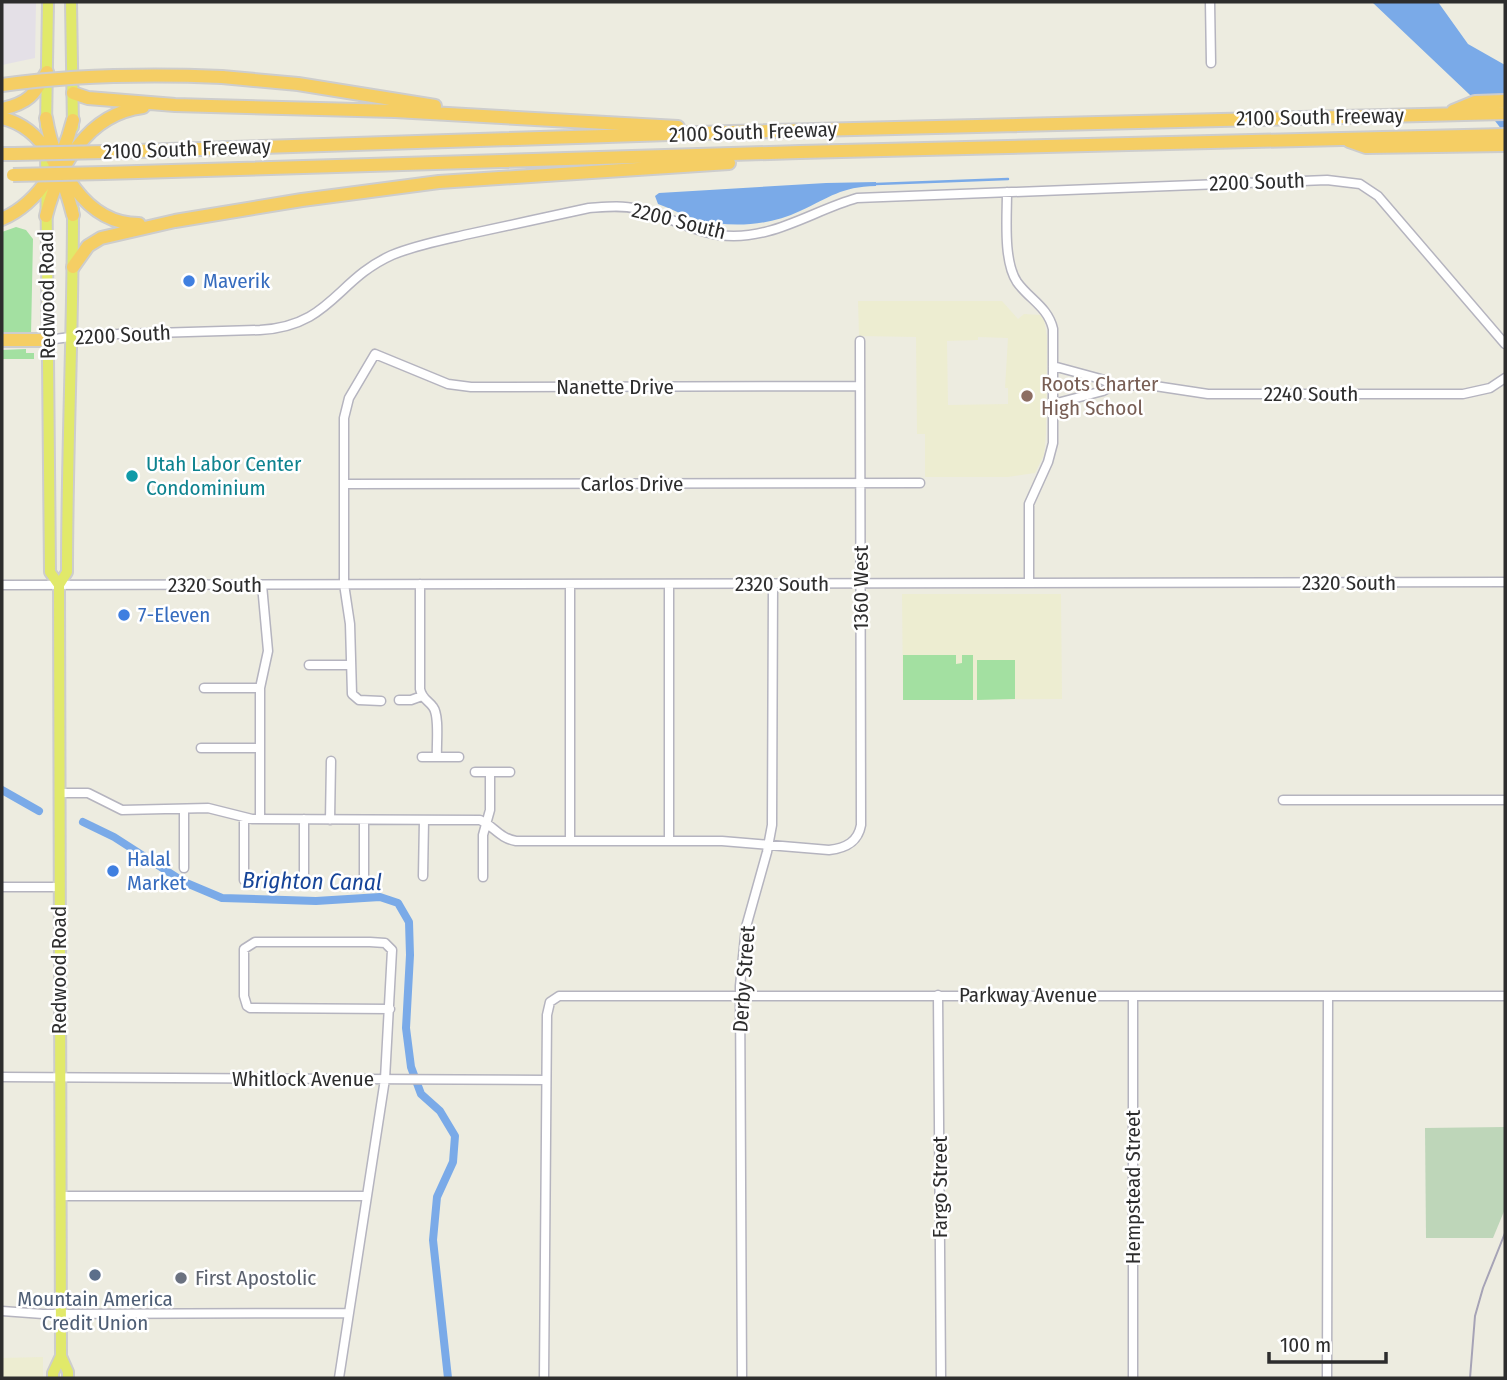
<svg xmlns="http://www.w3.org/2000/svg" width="1507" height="1380" font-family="'Fira Sans Condensed',sans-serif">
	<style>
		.industrial { fill: #e4e0e7 }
		.education { fill: #ededd1; fill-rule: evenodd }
		.green { fill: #a3e0a1 }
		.cemetery { fill: #bed6b9 }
		.water { fill: #7aaae8 }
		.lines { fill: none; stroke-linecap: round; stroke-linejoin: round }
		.stream { stroke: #7aaae8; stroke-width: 2.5 }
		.canal { stroke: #7aaae8; stroke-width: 8 }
		.minor-casing { stroke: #b5b4bf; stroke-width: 11 }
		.major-casing { stroke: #cdcdcd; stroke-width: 14 }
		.highway-casing { stroke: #cdcdcd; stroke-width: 16 }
		.minor { stroke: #fff; stroke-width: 8 }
		.major { stroke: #e1e96a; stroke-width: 10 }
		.highway { stroke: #f5ce64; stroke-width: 12 }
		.tram { stroke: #a6a3b6; stroke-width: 2 }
		.highway-bridge-casing { stroke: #cdcdcd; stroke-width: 16; stroke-linecap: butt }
		.highway-bridge { stroke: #f5ce64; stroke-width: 12 }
		.shop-dot { fill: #3f7fe0; stroke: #fff; stroke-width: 2.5 }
		.education-dot { fill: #8d6e63; stroke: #fff; stroke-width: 2.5 }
		.culture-dot { fill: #0f9aa8; stroke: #fff; stroke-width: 2.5 }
		.service-dot { fill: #5c6f8a; stroke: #fff; stroke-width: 2.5 }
		.worship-dot { fill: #6b7280; stroke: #fff; stroke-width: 2.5 }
		.labels { text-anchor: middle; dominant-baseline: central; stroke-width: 5; stroke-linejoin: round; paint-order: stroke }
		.street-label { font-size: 21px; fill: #2d2d2d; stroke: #fff }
		.shop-label { font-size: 21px; fill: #366cbe; stroke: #fff; text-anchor: start }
		.education-label { font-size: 21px; fill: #785e54; stroke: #fff; text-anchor: start }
		.culture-label { font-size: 21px; fill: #0d838f; stroke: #fff; text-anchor: start }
		.worship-label { font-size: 21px; fill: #5b616d; stroke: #fff; text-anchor: start }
		.service-label { font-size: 21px; fill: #4e5e75; stroke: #fff }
		.water-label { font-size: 23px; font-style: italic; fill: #164498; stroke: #fff }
	</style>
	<rect width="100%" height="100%" fill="#edece0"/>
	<path class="industrial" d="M2,2H36L35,58L2,65Z"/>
	<path class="education" d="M858,301H1002L1018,319L1024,314L1040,315L1044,320L1047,337L1046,434L1044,455L1035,473L1008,477H925V434H917L916,337L859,336ZM978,337L1008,338L1005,388H1008V404L948,405L947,341L978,340Z
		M902,594H1061L1062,699L903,700Z
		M43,1357V1378H2V1358Z"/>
	<path class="green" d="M16,227L26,230L33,239L31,335L2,336V232Z
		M26,349V353H34V359H2V350Z
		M903,655H956V664L962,663V655H973V700H903Z
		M977,660H1015V699L977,700Z"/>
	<path class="cemetery" d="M1505,1127V1209L1493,1238H1426L1425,1128Z"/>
	<path class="water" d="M1372,2H1438L1468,44L1505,65V134L1489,113Z
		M876,182V186C840,187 831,197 800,211C769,226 731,228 699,220C685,216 672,209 658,204L655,196L659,193L826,183Z"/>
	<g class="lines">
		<path class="stream" d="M876,184L1008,179"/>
		<path class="canal" d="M2,790L39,811
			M83,822L114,837L184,882L222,898L316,901L380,897L398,903L409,922L410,955L406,1028L411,1067L421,1094L440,1111L455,1136L453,1162L437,1197L433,1240L448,1378"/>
		<g class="minor-casing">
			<path id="minor" d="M1210,2L1211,63
				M1007,192C1007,217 1003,261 1017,282C1029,299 1048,307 1053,329V443L1048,462L1029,504V583
				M47,340L86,335L260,330C331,326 336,280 392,255C416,245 443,240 469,234C509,225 549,217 589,208C605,207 622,205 637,209C665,214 690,231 719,235C770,242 811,211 857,198L1327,180L1360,184L1378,196L1505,344
				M1053,366L1101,379L1114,385L1155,386L1208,394H1463L1490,388L1505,378
				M1053,404L1103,391L1114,385
				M344,484L920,483
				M420,584V689C422,699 428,700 433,707C440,716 436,746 437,757
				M2,585L1505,582
				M309,665H350
				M204,688H260
				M399,700H411L422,696
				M381,701L359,700L352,694L350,624L344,584V418L349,398L375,354L448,384L471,387L860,386
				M201,748H260
				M422,757H459
				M475,772H510
				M59,793H88L122,810L208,808L252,819L480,820C494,826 499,838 516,841H722L829,850C846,848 858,842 861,825L860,341
				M1283,800H1505
				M184,809V868
				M260,819V688L268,651L262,585
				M304,819V875
				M330,820L331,761
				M364,820V876
				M570,841V584
				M669,841V584
				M423,876L424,820
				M483,877V835L490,810V772
				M244,880V818
				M2,887H59
				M938,995L941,1378
				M2,1077L546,1080
				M60,1196H367
				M2,1311L43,1314L349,1313
				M339,1378L385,1079L392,950L385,943L370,942H255L244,949V996L247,1006L250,1008L390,1009
				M544,1378L547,1015L550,1002L559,996H1505
				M742,1378L740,986L746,927L767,852L772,825L773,584
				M1133,1378V996
				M1327,1378L1328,996"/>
		</g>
		<g class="major-casing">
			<path id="major" d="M71,2L73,127
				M46,126L48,2
				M46,146L50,572L59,585
				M53,1378V1373L61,1356
				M68,1378V1372L61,1356L59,585L67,572C67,451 73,330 73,209"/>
		</g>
		<g class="highway-casing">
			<path id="highway" d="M222,77L298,84L435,106
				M73,93L88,98L175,105L395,111L678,127
				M2,109C29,103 34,95 47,72
				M1453,111L1475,102L1505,101
				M2,118C46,128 63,176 73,215
				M46,118C54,166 85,224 139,224
				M1349,141L1366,147L1505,145
				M105,152L731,132L1505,113
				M2,154H14
				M104,173L800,152L1505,135
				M46,216C59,166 87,114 143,107
				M2,219C41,202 63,160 73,120
				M73,267L88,246L101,238L175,221L302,200L439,182L729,163
				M2,340H47"/>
		</g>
		<use href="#minor" class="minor"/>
		<use href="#major" class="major"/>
		<use href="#highway" class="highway"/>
		<path class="tram" d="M1470,1378L1475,1316L1483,1288L1505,1233"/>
		<g class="highway-bridge-casing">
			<path id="highway-bridge" d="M2,85C75,75 148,74 222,77
				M14,154L105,152
				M13,175L104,173"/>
		</g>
		<use href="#highway-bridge" class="highway-bridge"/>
	</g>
	<g class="shop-dot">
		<circle cx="189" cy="281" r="7"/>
		<circle cx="124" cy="615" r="7"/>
		<circle cx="113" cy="871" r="7"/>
	</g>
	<circle class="education-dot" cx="1027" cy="396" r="7"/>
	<circle class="culture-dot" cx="132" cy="476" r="7"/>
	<circle class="service-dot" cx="95" cy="1275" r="7"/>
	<circle class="worship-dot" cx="181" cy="1278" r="7"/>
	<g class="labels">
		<g class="street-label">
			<text transform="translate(1320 117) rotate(-1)">2100 South Freeway</text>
			<text transform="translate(753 132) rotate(-2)">2100 South Freeway</text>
			<text transform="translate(187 149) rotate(-2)">2100 South Freeway</text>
			<text transform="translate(1257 182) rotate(-2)">2200 South</text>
			<text transform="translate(679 221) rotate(14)">2200 South</text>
			<text transform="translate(47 295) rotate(-91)">Redwood Road</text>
			<text transform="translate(123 335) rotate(-3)">2200 South</text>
			<text x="615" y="387">Nanette Drive</text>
			<text x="1311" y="394">2240 South</text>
			<text x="632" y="484">Carlos Drive</text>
			<text x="1349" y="583">2320 South</text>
			<text x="782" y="584">2320 South</text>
			<text x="215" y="585">2320 South</text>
			<text transform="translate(861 588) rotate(-90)">1360 West</text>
			<text transform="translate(59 970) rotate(-90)">Redwood Road</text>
			<text transform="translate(744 979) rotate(-86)">Derby Street</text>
			<text x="1028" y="995">Parkway Avenue</text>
			<text x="303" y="1079">Whitlock Avenue</text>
			<text transform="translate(940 1187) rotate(-90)">Fargo Street</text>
			<text transform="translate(1133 1187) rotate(-90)">Hempstead Street</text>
		</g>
		<g class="shop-label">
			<text x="203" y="281">Maverik</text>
			<text x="138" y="615">7-Eleven</text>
			<text x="127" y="859">Halal<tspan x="127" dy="24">Market</tspan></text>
		</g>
		<g class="education-label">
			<text x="1041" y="384">Roots Charter<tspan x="1041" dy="24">High School</tspan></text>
		</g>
		<g class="culture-label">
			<text x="146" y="464">Utah Labor Center<tspan x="146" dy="24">Condominium</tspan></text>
		</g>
		<g class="worship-label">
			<text x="195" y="1278">First Apostolic</text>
		</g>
		<g class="service-label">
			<text x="95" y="1299">Mountain America<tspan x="95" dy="24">Credit Union</tspan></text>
		</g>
		<g class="water-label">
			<text transform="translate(312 881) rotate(1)">Brighton Canal</text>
		</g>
	</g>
	<rect width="1507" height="1380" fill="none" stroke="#2d2d2d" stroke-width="7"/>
	<path d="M1269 1352v10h117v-10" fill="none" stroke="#2d2d2d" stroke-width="3.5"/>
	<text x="1280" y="1352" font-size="21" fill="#2d2d2d" stroke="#ffffff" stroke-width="5" paint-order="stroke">100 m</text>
</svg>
